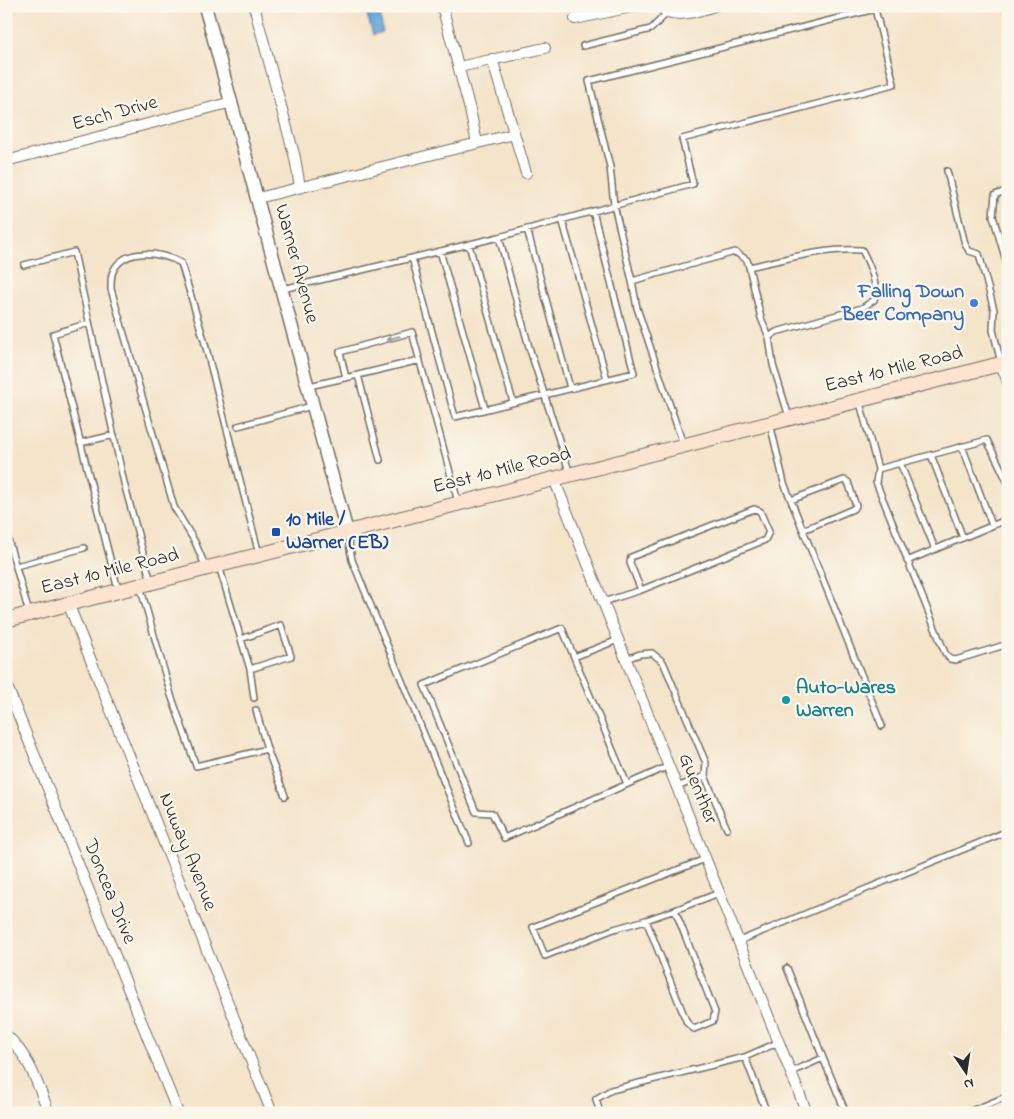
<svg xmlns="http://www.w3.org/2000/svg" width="1014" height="1119" font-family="'Indie Flower',sans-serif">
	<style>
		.water { fill: #65a7d9; stroke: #486982 }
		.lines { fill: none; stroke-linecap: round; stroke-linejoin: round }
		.service-casing { stroke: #716c63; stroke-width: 8 }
		.minor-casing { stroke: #716c63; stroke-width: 12 }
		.tertiary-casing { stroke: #716c63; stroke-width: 15 }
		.secondary-casing { stroke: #716c63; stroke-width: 16 }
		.service { stroke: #fff; stroke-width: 5 }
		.minor { stroke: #fff; stroke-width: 10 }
		.tertiary { stroke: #fff; stroke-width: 12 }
		.secondary { stroke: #fde4d0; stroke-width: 14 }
		.oneway { fill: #a0a0a0 }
		.shop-dot { fill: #3f7fe0; stroke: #fbf7ec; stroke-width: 2 }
		.transit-dot { fill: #1a4fb4; stroke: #fbf7ec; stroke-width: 2 }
		.culture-dot { fill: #0f9aa8; stroke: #fbf7ec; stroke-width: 2 }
		.labels { text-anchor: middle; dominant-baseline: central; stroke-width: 4.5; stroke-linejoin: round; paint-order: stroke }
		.street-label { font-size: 20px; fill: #2b2b2b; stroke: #fbf7ec }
		.shop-label { font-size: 20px; font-weight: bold; fill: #366cbe; stroke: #fbf7ec; text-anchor: end }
		.transit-label { font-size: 20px; font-weight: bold; fill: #164399; stroke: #fbf7ec; text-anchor: start }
		.culture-label { font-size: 20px; font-weight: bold; fill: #0d838f; stroke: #fbf7ec; text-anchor: start }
	</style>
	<rect width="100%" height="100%" fill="#fbf7ec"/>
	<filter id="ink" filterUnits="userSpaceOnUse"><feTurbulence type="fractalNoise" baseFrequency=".02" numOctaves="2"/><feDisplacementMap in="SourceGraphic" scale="10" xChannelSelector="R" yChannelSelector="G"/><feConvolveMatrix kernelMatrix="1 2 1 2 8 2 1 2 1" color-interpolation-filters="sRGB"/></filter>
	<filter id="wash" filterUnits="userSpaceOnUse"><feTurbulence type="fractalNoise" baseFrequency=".0096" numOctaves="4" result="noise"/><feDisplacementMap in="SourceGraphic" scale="20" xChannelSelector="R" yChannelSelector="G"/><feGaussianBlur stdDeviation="1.12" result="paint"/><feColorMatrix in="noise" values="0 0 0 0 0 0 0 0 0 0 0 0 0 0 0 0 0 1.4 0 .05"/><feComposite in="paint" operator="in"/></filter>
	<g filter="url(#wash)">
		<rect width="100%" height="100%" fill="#f4e4ca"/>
		<path class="water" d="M380,12L383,32L373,35L367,15Z"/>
	</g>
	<g filter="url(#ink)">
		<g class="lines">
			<g class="service-casing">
				<path id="service" d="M583,46L651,29L667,13
					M947,171L965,244L969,251L979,254L994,310L993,330L1001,363
					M1008,190L995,195L993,216L1008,268
					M562,219L607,379
					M527,229L570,388
					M499,237L693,184L682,139L894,84L875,9L589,81L610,167L614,205L632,281
					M469,245L513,402
					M440,251L485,409
					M412,258L455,417L634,373L593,211
					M24,265L74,252L124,483L151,582
					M749,267L761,318L769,337
					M283,289L499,237L529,347L570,474
					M89,323L53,334L118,590
					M358,375L420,360
					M346,378L340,352L412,332L458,502
					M309,386L358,375L380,460
					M860,403L878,469L876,482L945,653L950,659L956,660L1008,644
					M770,423L784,483L882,726
					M238,426L312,406
					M80,443L114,435
					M683,444L637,308L632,281L735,252L747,260L749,267C786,259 823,248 862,250C869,264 879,285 874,300L862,308L776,332L769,337L773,365L789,417
					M962,446L992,525
					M931,455L963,538
					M900,463L935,549
					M878,469L987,440L1008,483
					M791,500L844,480L848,482L856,506L853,509L803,530
					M6,532L29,613
					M347,532L352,560L469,843
					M907,561L1008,519
					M16,566L84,548
					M219,566L250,669L254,698
					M206,568L195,542L174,507L111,289C111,285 111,278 112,274C122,246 162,252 181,263L204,340L259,554
					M140,586L171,695L196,766L267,749L256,710
					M603,602L641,590L765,540L769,532L760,511L754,509L631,557L630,563L641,590
					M241,639L281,625L291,656L250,669
					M618,640L574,657L562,628L424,685L476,812L492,813L504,838L669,766
					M574,657L627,784
					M626,659L640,654L652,653L663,662L706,763L705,776L677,787
					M267,749L285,796
					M705,776L727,829
					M705,859L533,927L545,956L614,929L646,920L687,1023L694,1029L713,1021L715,1012L675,910L719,893
					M646,920L675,910
					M739,941L1008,831
					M787,968L823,1058
					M745,1057L767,1113
					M791,1072L823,1058L846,1113
					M600,1113L596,1099L611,1090L745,1057L779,1042
					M966,1113L1008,1096"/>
			</g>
			<g class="minor-casing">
				<path id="minor" d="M254,6L295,158L300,187
					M442,6L470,110L477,143
					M659,6C674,21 697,11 715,6
					M575,19L636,6
					M492,59L526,173
					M459,67L545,48
					M6,161L232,102
					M258,198L514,134
					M1001,363L1008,383
					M554,479L807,1113
					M68,603L272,1113
					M6,684L178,1113
					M6,1035C29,1055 38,1085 49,1113"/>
			</g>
			<g class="tertiary-casing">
				<path id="tertiary" d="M205,6L347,532"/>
			</g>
			<g class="secondary-casing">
				<path id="secondary" d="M6,620L1008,362"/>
			</g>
			<use href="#service" class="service"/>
			<use href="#minor" class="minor"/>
			<use href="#tertiary" class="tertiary"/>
			<use href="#secondary" class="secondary"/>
		</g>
		<defs><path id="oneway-solid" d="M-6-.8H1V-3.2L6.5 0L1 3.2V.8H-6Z" transform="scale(1.25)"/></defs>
		<use class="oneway" href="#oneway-solid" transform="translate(393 338) rotate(165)"/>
	</g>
	<circle class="shop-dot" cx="974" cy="303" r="5"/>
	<rect class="transit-dot" x="271" y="527" width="10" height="10" rx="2.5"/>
	<circle class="culture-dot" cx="786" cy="700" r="5"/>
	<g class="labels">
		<g class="street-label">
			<text transform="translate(115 114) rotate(-15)">Esch Drive</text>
			<text transform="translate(296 264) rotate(75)">Warner Avenue</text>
			<text transform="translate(894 370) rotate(-14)">East 10 Mile Road</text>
			<text transform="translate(502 471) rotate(-14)">East 10 Mile Road</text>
			<text transform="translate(110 572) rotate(-14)">East 10 Mile Road</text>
			<text transform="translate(697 789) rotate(68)">Guenther</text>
			<text transform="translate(187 852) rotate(68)">Nuway Avenue</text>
			<text transform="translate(109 892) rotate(68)">Doncea Drive</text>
		</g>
		<g class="shop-label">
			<text x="964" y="292">Falling Down<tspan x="964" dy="23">Beer Company</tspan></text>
		</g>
		<g class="transit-label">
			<text x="286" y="520">10 Mile /<tspan x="286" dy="23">Warner (EB)</tspan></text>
		</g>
		<g class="culture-label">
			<text x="796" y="688">Auto-Wares<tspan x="796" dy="23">Warren</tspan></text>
		</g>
	</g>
	<rect width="1014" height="1119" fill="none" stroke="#fbf7ec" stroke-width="25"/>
	<g transform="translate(966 1072) rotate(167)" stroke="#fbf7ec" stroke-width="4" paint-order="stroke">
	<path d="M0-4L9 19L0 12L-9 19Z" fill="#2b2b2b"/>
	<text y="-8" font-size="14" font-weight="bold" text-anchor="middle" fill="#2b2b2b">N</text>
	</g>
</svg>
